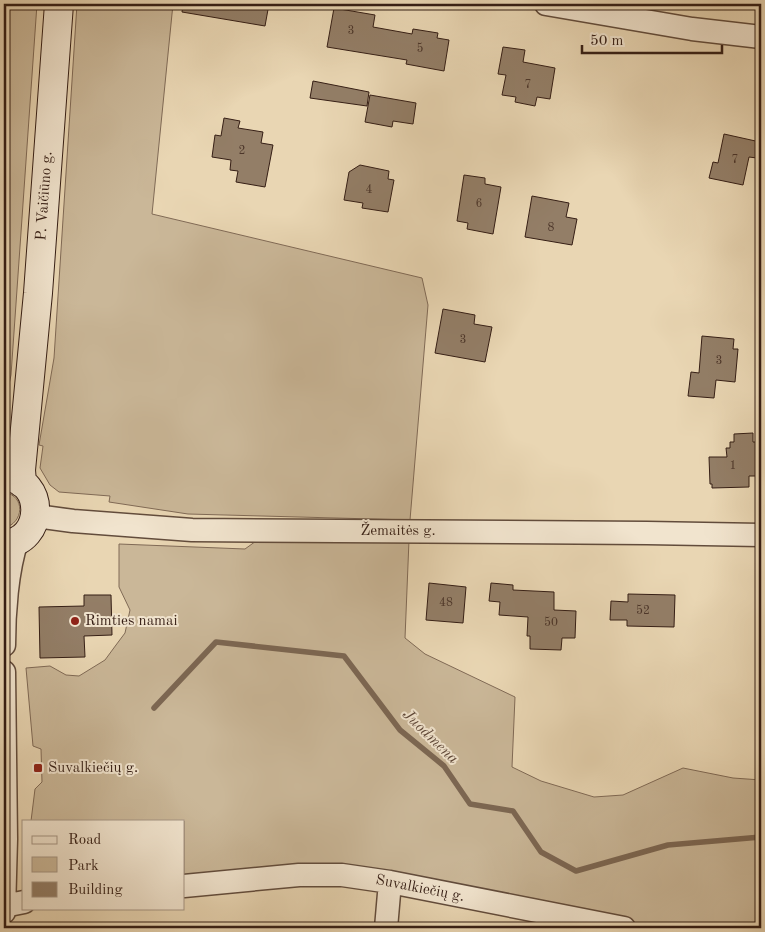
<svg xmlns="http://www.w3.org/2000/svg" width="765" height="932" font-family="'Old Standard TT',serif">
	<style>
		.green { fill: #cab798; stroke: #806a56 }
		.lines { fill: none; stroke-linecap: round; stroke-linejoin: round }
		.stream { stroke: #7c6753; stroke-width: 5.5 }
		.building { fill: #937e67; stroke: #351e15 }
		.street-casing { stroke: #624c3c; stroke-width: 25 }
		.secondary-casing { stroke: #351e15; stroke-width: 30 }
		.street { stroke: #f1e4ce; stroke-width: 22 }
		.secondary { stroke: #f1e4ce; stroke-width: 28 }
		.poi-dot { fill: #8f2418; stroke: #f1e4ce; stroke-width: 2 }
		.labels { text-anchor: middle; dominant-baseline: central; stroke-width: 4; stroke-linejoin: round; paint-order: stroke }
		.number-label { font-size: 12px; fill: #4c362a }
		.street-label { font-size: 15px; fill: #351e15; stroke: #f1e4ce }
		.poi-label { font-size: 15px; fill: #351e15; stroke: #f1e4ce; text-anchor: start }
		.water-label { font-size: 16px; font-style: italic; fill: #5f4839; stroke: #f1e4ce }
	</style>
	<rect width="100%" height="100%" fill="#e9d6b3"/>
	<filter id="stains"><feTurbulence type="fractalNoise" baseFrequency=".004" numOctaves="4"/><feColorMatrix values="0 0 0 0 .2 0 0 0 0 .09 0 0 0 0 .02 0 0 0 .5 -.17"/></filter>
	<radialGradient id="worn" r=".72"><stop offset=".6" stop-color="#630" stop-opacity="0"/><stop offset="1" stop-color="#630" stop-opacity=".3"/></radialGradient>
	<path class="green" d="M4,4H37L11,375L4,408Z
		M77,4H173L152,214L422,278L428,305L410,520L188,514L109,502L110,496L59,492L50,485L40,468L43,446L39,445L54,358Z
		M4,492C26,496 24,523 4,528Z
		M263,536L409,540L405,638L425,654L515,697L512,767L541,781L594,797L623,795L683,768L733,778L761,780V928H660L589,916L445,885L184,877V821H31L35,789L42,782L41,749L33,746L26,668L50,666L66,675L79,676L105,660L116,645L125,633L130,610L119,587V544L245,549Z"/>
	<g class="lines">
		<path class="stream" d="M154,708L216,642L344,656L400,730L444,766L470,804L513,811L541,852L576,871L668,845L761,837"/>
	</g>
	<path class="building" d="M183,4H269L265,26L182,12Z
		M334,8L375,15L373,27L412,34L413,29L438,33L437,38L449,40L444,71L406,64L407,60L327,47Z
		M503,47L525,50L523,62L555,68L550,99L537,97L535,106L515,102L516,97L502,95L506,75L498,74Z
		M313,81L369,92L367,106L310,98Z
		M370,95L416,103L413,124L393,121L392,127L365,122Z
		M224,118L240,121L238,128L263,132L261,143L273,145L265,187L236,182L238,171L230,170L231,160L212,157L215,135L221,136Z
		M724,134L760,142L757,158L749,157L743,185L709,178L713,162L718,163Z
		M360,165L389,171L388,179L394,180L388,212L362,208L363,203L344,200L349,172Z
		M464,175L485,178V184L501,187L493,234L467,229L468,223L457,221Z
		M532,196L569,203L566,217L577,219L572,245L525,237Z
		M443,309L475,315L474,324L492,327L485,362L435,353Z
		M702,336L734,339L733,349H738L735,382L716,380L714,398L688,396L691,372L699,373Z
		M753,433V442H756V476H749V487L712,488V484H710L709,457H727L726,448H730V442H734V434Z
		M429,583L466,587L463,623L426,620Z
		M491,583L513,585V590L554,592V610L576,611L575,638H562L561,650L530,649V636H527L528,617L499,615L500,602L489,601Z
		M628,594L675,595L674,627L627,626V620H610L611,601L628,602Z
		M84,595H111L112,635L84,636L85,657L40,658L39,607L84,606Z"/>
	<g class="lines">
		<g class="street-casing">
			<path id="street" d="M546,4L692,29L761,37
				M36,516L73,521L192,530L647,533L761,535
				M4,645C4,614 7,570 17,541
				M4,672L6,839L4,912
				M184,886L299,875H342L390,882L624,928
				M4,906L24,902
				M386,928L390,882"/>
		</g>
		<g class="secondary-casing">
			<path id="secondary" d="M22,483L21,470L38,293L59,4
				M4,544C45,542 46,479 5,477"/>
		</g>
		<use href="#street" class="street"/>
		<use href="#secondary" class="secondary"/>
	</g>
	<g class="poi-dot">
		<circle cx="75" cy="621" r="5"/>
		<rect x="33" y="763" width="10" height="10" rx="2.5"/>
	</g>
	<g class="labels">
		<g class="number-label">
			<text x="351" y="31">3</text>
			<text x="420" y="49">5</text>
			<text x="528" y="85">7</text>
			<text x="242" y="151">2</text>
			<text x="735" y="160">7</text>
			<text x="369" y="190">4</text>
			<text x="479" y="204">6</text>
			<text x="551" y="228">8</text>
			<text x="463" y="340">3</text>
			<text x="719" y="361">3</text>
			<text x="733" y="466">1</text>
			<text x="446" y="603">48</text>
			<text x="643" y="611">52</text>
			<text x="551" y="623">50</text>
		</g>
		<g class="street-label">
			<text transform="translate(45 196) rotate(-86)">P. Vaičiūno g.</text>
			<text x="398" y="531">Žemaitės g.</text>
			<text transform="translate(420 889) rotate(11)">Suvalkiečių g.</text>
		</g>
		<g class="poi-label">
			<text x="85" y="621">Rimties namai</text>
			<text x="48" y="768">Suvalkiečių g.</text>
		</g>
		<g class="water-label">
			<text transform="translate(430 737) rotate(44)">Juodmena</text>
		</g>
	</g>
	<rect width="765" height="932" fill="none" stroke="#e9d6b3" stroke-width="20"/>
	<rect x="5" y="5" width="755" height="922" fill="none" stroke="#351e15" stroke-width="2.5"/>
	<rect x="10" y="10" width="745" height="912" fill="none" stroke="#351e15"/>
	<rect x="22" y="820" width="162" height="90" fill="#f1e4ce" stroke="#a69584"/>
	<rect x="32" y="836" width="25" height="8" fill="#f1e4ce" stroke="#a69584"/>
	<text x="68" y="844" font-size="15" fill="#351e15">Road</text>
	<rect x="32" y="857" width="25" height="15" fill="#cab798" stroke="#a69584"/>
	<text x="68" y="870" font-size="15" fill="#351e15">Park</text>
	<rect x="32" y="882" width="25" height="15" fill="#937e67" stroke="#a69584"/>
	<text x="68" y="894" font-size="15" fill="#351e15">Building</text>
	<path d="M582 45v8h140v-8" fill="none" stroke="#351e15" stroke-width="2.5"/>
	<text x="590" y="45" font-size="15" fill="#351e15" stroke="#f1e4ce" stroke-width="4" paint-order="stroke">50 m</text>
	<rect width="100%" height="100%" filter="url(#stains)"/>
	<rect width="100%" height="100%" fill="url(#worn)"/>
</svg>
